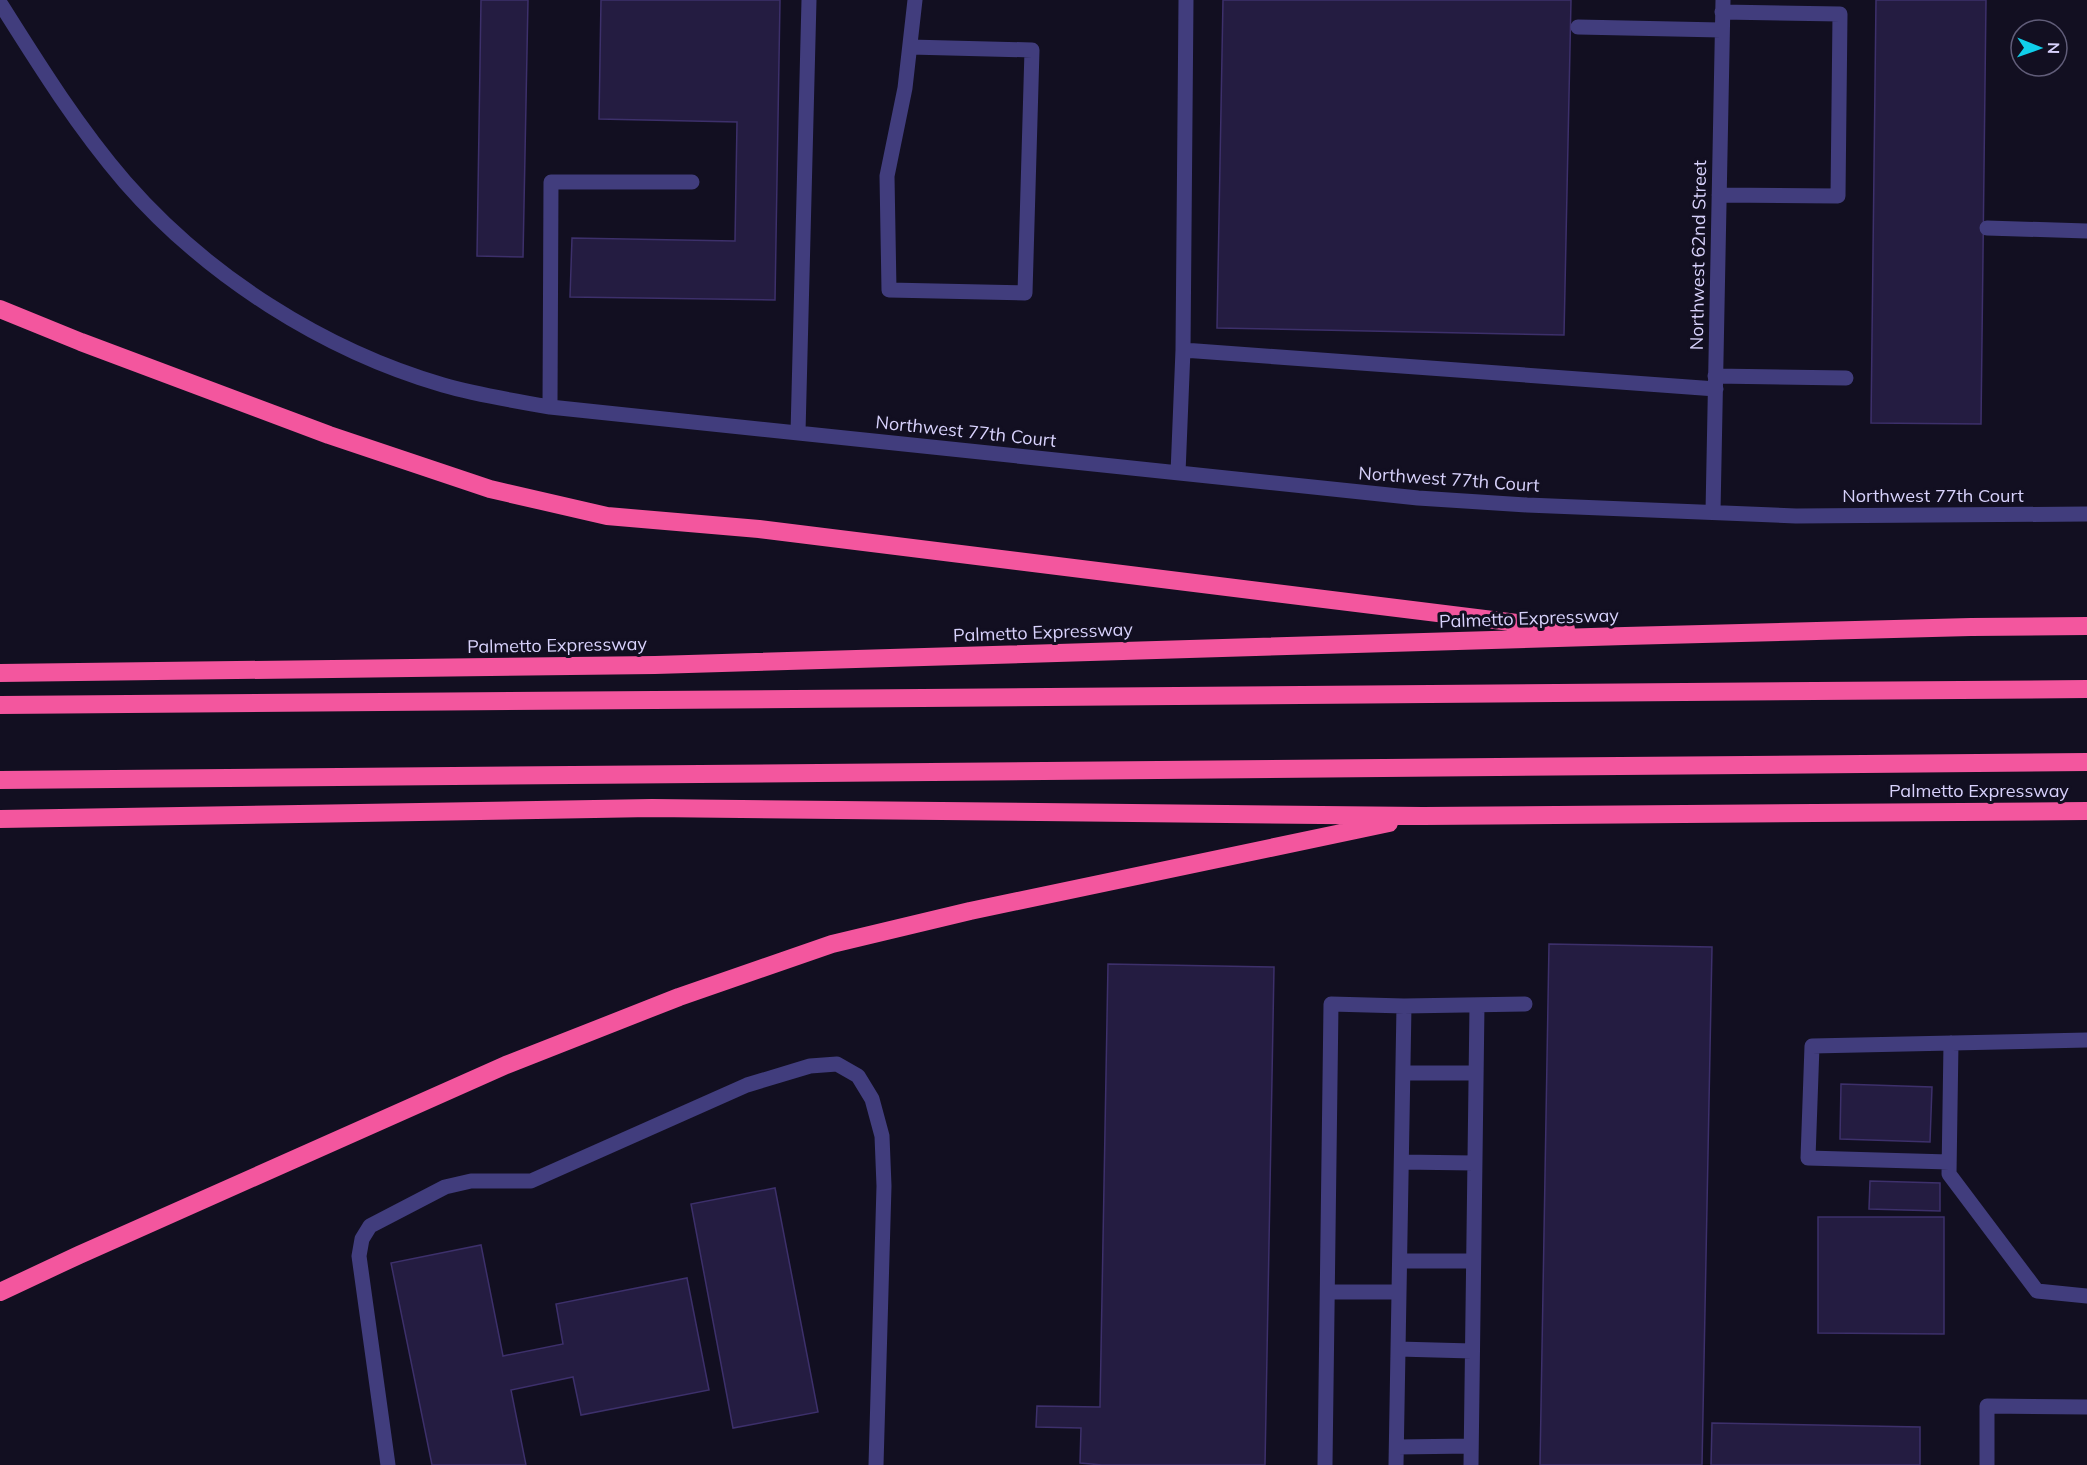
<svg xmlns="http://www.w3.org/2000/svg" width="2087" height="1465" font-family="Mulish,sans-serif">
	<style>
		.building { fill: #241c41; stroke: #3d306b; stroke-width: 1.5 }
		.lines { fill: none; stroke-linecap: round; stroke-linejoin: round }
		.minor { stroke: #413d7d; stroke-width: 15 }
		.highway { stroke: #f3569e; stroke-width: 18 }
		.labels { text-anchor: middle; dominant-baseline: central; stroke-width: 6; stroke-linejoin: round; paint-order: stroke }
		.street-label { font-size: 18px; fill: #d8d2fc; stroke: #120f21 }
	</style>
	<rect width="100%" height="100%" fill="#120f21"/>
	<path class="building" d="M481,0H528L523,257L477,256Z
		M601,0H780L775,300L570,297L572,238L735,241L737,122L599,119Z
		M1223,0H1571L1564,335L1217,328Z
		M1876,0H1986L1981,424L1871,423Z
		M1549,944L1712,947L1702,1465H1540Z
		M1108,964L1274,967L1265,1465H1102L1080,1463L1081,1428L1036,1427L1037,1406L1100,1407Z
		M1841,1084L1932,1087L1930,1142L1840,1139Z
		M1870,1181L1940,1183V1211L1869,1209Z
		M775,1188L818,1412L733,1428L691,1204Z
		M1818,1217H1944V1334L1818,1333Z
		M481,1245L503,1356L563,1344L556,1304L687,1278L709,1390L581,1415L573,1377L511,1390L526,1465H432L391,1263Z
		M1712,1423L1920,1427V1465H1711Z"/>
	<g class="lines">
		<path class="minor" d="M0,3C39,65 77,126 125,182C207,276 323,350 443,385C478,395 514,401 550,407L1418,498L1527,505L1796,516L2087,514
			M1578,27L1721,30
			M910,47L1032,50L1025,293L889,290L887,176L905,88L915,0
			M1719,195L1838,196L1840,14L1722,12
			M1987,228L2087,231
			M1183,350L1186,0
			M1715,376L1846,378
			M550,407L551,182H692
			M798,433L809,0
			M1178,473L1183,350L1716,389
			M1713,512L1723,0
			M1951,1043L1949,1174L2037,1291L2087,1296
			M1403,1073H1475
			M1402,1162L1474,1163
			M1949,1162L1808,1158L1812,1046L2087,1040
			M1400,1261H1473
			M1328,1292H1399
			M1398,1349L1472,1351
			M1397,1447L1471,1446
			M388,1465L359,1256L362,1239L370,1226L445,1187L471,1181H531L747,1085L810,1066L837,1064L858,1076L872,1099L882,1136L884,1186L876,1465
			M1325,1465L1331,1004L1404,1006
			M1396,1465L1404,1006L1525,1004
			M1471,1465L1477,1005
			M1987,1465V1406L2087,1407"/>
		<path class="highway" d="M0,309L81,342L329,435L490,489L607,516L759,529L1566,629
			M0,673L655,665L1625,636L1971,627L2087,626
			M0,705L2087,689
			M0,780L2087,762
			M0,819L652,808L1423,816L2087,811
			M0,1292L79,1255L506,1065L679,997L832,944L970,911L1389,823"/>
	</g>
	<g class="labels">
		<g class="street-label">
			<text transform="translate(1698 255) rotate(-89)">Northwest 62nd Street</text>
			<text transform="translate(966 431) rotate(6)">Northwest 77th Court</text>
			<text transform="translate(1449 479) rotate(4)">Northwest 77th Court</text>
			<text x="1933" y="495">Northwest 77th Court</text>
			<text transform="translate(1529 618) rotate(-2)">Palmetto Expressway</text>
			<text transform="translate(1043 632) rotate(-2)">Palmetto Expressway</text>
			<text transform="translate(557 645) rotate(-1)">Palmetto Expressway</text>
			<text x="1979" y="790">Palmetto Expressway</text>
		</g>
	</g>
	<g transform="translate(2039 48) rotate(91)"><circle r="28" fill="#120f21" stroke="#615d79" stroke-width="1.5"/>
	<path d="M0-4.5L10 22L0 15L-10 22Z" fill="#10cfea"/>
	<text y="-9" font-size="16" font-weight="bold" text-anchor="middle" fill="#d8d2fc">N</text>
	</g>
</svg>
